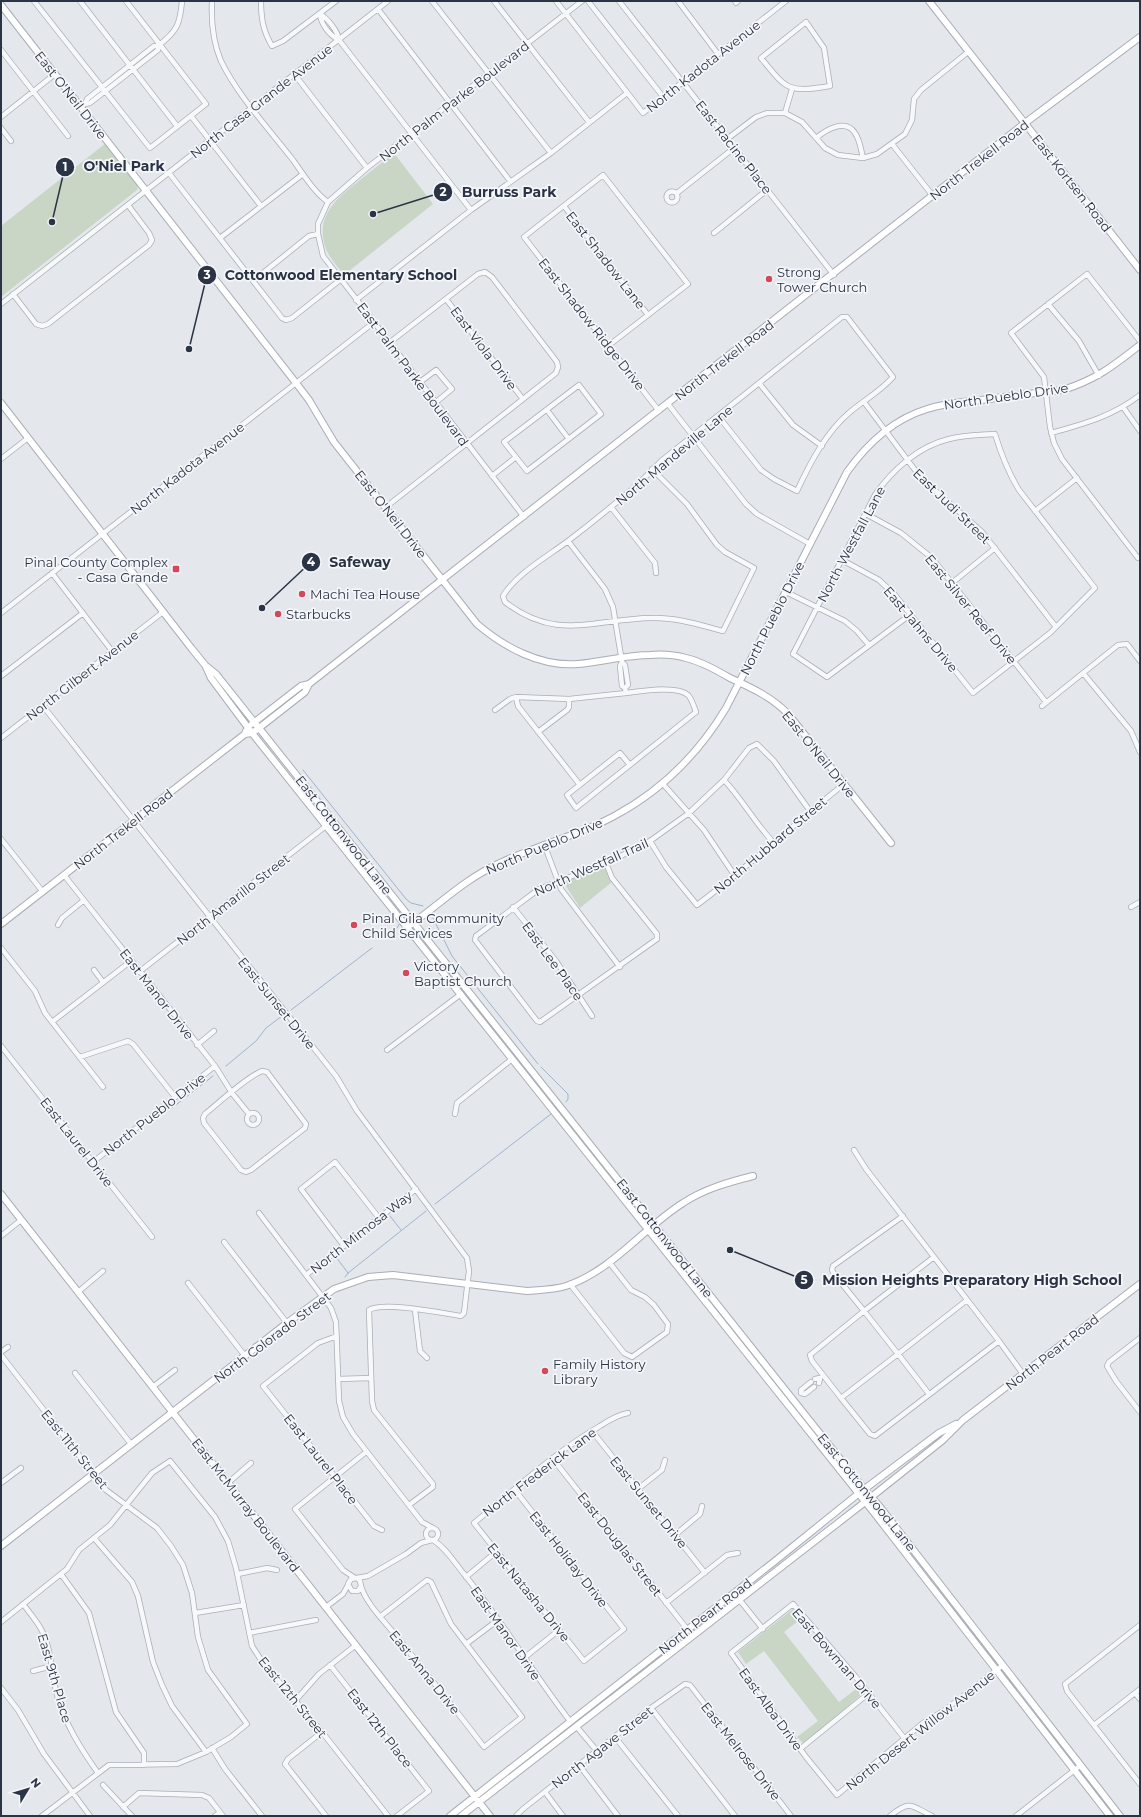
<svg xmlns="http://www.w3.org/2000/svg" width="1141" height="1817" font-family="Montserrat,sans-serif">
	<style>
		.green { fill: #c9d6c5 }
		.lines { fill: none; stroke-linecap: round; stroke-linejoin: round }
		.stream { stroke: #9fb4cc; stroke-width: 1 }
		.street-casing { stroke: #a9aeb7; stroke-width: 6 }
		.secondary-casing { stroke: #a9aeb7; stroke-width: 8 }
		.street { stroke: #f7f8fa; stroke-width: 4.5 }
		.secondary { stroke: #fff; stroke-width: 6 }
		.poi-dot { fill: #d1495b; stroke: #f4f6f9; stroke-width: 1.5 }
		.labels { text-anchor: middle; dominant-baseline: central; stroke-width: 3.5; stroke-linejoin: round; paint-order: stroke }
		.street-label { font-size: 13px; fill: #2b3445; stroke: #f4f6f9 }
		.poi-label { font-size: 13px; fill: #2b3445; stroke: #f4f6f9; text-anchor: start }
		.leader { fill: none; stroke: #2b3445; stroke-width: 1.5 }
		.callout-dot { fill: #2b3445; stroke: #f4f6f9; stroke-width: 1.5 }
		.mark-label { font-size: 12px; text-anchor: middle; font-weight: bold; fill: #fff }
		.callout-label { font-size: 14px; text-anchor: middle; font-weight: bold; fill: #2b3445; stroke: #f4f6f9; stroke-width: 3.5; stroke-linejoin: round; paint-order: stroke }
	</style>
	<rect width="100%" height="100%" fill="#e4e7ec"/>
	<path class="green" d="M106,143L138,185L137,190L1,297V226Z
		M394,153L433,204L344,275C338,267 330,259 326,249C314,216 337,198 360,180C371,171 383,162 394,153Z
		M604,866L612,882L580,908L564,883L593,868Z
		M793,1609L802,1618L784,1632L839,1702L860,1686L864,1692L816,1734L803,1743L797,1737L818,1721L764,1651L746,1664L738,1652Z"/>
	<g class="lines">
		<path class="stream" d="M303,770L406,899L411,903L423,906
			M433,918L452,956L538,1064
			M397,928L400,923
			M291,1010L372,948
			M226,1066L256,1041L266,1028L282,1016
			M541,1067L568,1094V1099L566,1102
			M172,1108L213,1076
			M435,1204L551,1114
			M390,1216L401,1230
			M336,1257L348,1273
			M345,1277L348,1273L426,1211"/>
		<g class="street-casing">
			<path id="street" d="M34,1L150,148L206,104L126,1
				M80,1L177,126
				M212,1C211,21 213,42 221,61C238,96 269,129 293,160C303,174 314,192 328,202
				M261,1C261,18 263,31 272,46L283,41L336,1
				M432,1L551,153
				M494,1L589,122
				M556,1L643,113L786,1
				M588,1L664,98
				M619,1L834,275
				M678,1L718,54
				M735,1L736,3L738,1
				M378,9L510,181
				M806,22L824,48L830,86C788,93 787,90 761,58Z
				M339,40C338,31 327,18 320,14C321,24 329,35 339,40L471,210
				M1,50L68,136
				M295,75L367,168
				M85,104L87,99L154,46H158
				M81,107L85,104L90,103L158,50V46C177,31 180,25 182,1
				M785,113L792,89
				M191,116L261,206
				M1,117L55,74
				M1,128L11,141
				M816,138C826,130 845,118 855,133C860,140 861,150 863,158
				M727,139L756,117L767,113H785L802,122L825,148L838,155L863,158L877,154L905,134L912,120L914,99L921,90L968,52
				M892,144L933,196
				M169,173L282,318L286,320L292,318L340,280
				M666.5 197a5.5 5.5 0 1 1 11 0a5.5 5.5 0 1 1-11 0Z
				M677,193L734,148
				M564,206L648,315
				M714,233L767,190
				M220,238L303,174
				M253,281L309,236L318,234
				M13,294L36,324L42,326L48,324L149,245L152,240L149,233L128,205
				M446,299L522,398
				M356,300L471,210L551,153L627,93
				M1,304L388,1
				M1048,304L1079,341L1099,376
				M1140,341L1087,274L1011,333L1044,377L1050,427L1054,443L1062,459L1138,558L1140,557
				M608,346L688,284L603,175L524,237L659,411
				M420,382L436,370L452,389L435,403
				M759,383L793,425L822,446
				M579,385L601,414L527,471L504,442Z
				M864,402L921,478L982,532L1056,627
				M668,404L746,504L757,514L810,544
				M1123,407L1140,431
				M547,410L568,438
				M1051,433C1084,424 1113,416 1140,395
				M1,459L28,438
				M652,469L687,504L717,545L725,552L754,568L723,631C700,625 676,617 651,618C594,619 557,642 505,602L503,596C516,574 548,556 568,541C589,525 610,508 630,491C641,482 651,471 661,461L842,317H847L893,377C881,391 864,400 850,412C826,432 810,463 797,491L774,479L761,470L719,417
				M492,476L516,457
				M386,507L556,373L558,367L557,362L492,277L485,272L478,274L389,343
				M611,507L655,563L656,573
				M1035,511L1077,478
				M866,514L901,533L932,558L1046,702
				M524,517L330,265L323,256L318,234V224L328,202L367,168L582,1
				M568,541L605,589L613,607L622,662L625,665L628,685L625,688L622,686L620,666L622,662
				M842,560L879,580L895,595L973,693L1050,633L1095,588L1019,490C1008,472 1001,454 995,434C980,435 964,435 949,439C919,446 892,470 875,495L793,654L827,677L911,614
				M52,573L112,651
				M952,583L995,548
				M786,592L845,621L857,631L869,645
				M1,613L373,323
				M1083,673L1131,731L1140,752
				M1,676L83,613
				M625,688L626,693C641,691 677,685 688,695C692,699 694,707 696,712L576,808L567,795L620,753L630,765
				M43,706L336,1076L357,1111L467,1258L469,1271L464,1313L461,1316C442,1313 383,1301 369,1310L372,1401L374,1410L433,1484V1487L409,1505
				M1042,706L1118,645L1127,644L1140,661
				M495,710L510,699L516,697
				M538,732L567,710L569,707V699
				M1,738L163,612
				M724,780C742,799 755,823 773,842
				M663,784L704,830L735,876
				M580,785L518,706L516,697L569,699L626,693
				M1,839L43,892
				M650,841L666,867L697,905C748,867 794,824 844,784
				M544,844L561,889L620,967
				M606,863L612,878L657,934V939L540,1022L537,1021L475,940L476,936L539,889L613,860L650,841L689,813L724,780L749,748L757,744L774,761L810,811
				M64,875L215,1066L232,1093L249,1114
				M513,907L556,961L592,1016
				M1131,907L1140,902
				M58,925L62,918L83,901
				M1,948L35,991L45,1013L103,1087
				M94,970L103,982
				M139,972L326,826
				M52,1022L131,961
				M197,1045L214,1031
				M1,1046L152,1237
				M387,1050L461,994
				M80,1057L128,1041L133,1044L175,1097
				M262,1071L267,1072L306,1124L305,1128L251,1170L246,1172L241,1170L204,1123L203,1118L205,1114C220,1102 245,1078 262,1071Z
				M247 1119a6 6 0 1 1 12 0a6 6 0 1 1-12 0Z
				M455,1114L457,1103L512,1059
				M93,1162L215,1066
				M259,1213L331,1308L336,1322L339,1401L343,1417L353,1434L422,1522L433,1528
				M903,1216L833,1266L832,1270L834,1274L864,1311L934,1257
				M1,1236L21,1220
				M224,1242L287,1323
				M344,1246L301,1189L335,1162L379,1218
				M306,1275L416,1189
				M188,1283L245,1356
				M570,1284L624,1353L632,1357L667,1332L668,1324L654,1305L645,1297L631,1290L609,1262
				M78,1292L103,1271
				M415,1310L420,1351L427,1358
				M864,1311L898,1354L841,1398L812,1361L810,1355Z
				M337,1336L318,1343L263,1386L374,1526L382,1530
				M1140,1338L1109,1362L1107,1366L1116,1381L1140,1412
				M999,1341L1023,1374
				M1,1352L8,1347
				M1,1355L106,1490L157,1528L171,1546L183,1565L192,1593L198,1637L208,1670L247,1724L231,1737L206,1752L177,1764L109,1765L42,1816
				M75,1373L131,1444
				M338,1379L371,1378
				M815,1379L820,1378L819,1383
				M811,1382L801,1390V1393L805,1394L814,1387
				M154,1386L175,1370
				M929,1394L898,1354L967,1300
				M841,1398L870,1434L875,1436L999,1341L866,1169L854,1150
				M592,1431L705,1573
				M553,1459L687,1629
				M229,1482L251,1463
				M1,1483L21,1468
				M638,1489L662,1470L665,1460
				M515,1490L624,1629L584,1661L474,1523C514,1490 555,1452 600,1426C609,1420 617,1415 628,1413
				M426 1534a6 6 0 1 1 12 0a6 6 0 1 1-12 0Z
				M675,1535L700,1514L702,1506
				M94,1538L132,1582L138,1596L153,1662L162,1685L172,1706L206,1752
				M433,1540C446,1548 454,1562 464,1574C502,1621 533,1673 570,1721
				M61,1574L89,1613L116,1712L144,1753V1765
				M238,1574L267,1568L277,1570
				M466,1577L496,1552
				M355,1578L343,1570L295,1509L366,1452
				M357,1578L360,1581L361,1586L358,1591H352L348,1584L351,1579L368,1576L406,1554L421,1543L432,1540
				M361,1586C366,1604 387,1624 398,1638C427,1674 456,1710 484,1747L522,1717L451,1624L431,1582L427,1580L381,1616
				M734,1593L763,1629
				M666,1603L727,1555L738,1553
				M23,1604C29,1612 36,1620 41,1629C52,1649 51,1673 57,1695C65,1724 81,1749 98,1773
				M326,1607L343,1594L348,1585
				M195,1613L244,1605
				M1,1622L67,1569L79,1550L110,1525L152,1473L170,1461L215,1517L228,1541L236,1568L252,1646L263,1663L322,1732L388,1816
				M1140,1625L1065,1684L1067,1691L1140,1784
				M249,1633L316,1620
				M466,1644L498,1620
				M524,1658L559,1630
				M330,1665L429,1791L397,1816
				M33,1671L52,1666
				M1,1688L18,1710L44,1754L90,1816
				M1135,1693L1140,1699
				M295,1701L319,1674L356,1645
				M651,1708L735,1816
				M1094,1725L1140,1689
				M576,1726L597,1751
				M322,1732L288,1759L285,1764L326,1816
				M615,1737L678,1816
				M905,1739L855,1676L793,1604L731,1653L806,1757L837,1795L923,1723L945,1710L1003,1665
				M212,1748L225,1769L262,1816
				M800,1749L869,1693
				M579,1765L618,1816
				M103,1785L132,1816
				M545,1792L563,1816
				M123,1807L139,1793L202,1795L209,1798L223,1816
				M215,1816L220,1812
				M516,1816L523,1809L651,1708L685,1684L690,1685L791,1816
				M890,1816C910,1800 910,1805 932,1816
				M1016,1816L1081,1765"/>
		</g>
		<g class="secondary-casing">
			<path id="secondary" d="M929,1L1140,270
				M1,5L296,383L309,400L334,442L477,624C504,647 540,667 578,664C602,662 626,655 650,655C662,654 675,655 686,658C702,662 716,670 730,678C752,688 772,697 789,715L891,843
				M1,403L192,649L205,665L216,674L864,1489L880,1507L1120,1816
				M206,667L211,678L252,733L875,1514L1110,1816
				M252,724L301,686L309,684
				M245,734L252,733L259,728L305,692L309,684L1025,123L1140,37
				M1,924L245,734L246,731
				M410,925C440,904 465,879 498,864C536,845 579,836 616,815C662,790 699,753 726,708L847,472C867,444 894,419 927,409C945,403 963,402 981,400C1009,396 1036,393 1063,390C1097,379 1113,366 1140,345
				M1,1194L490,1816
				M1,1546L287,1323L334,1289L368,1277L393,1275L527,1291C540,1290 553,1290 566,1286C612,1271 643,1228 683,1203C704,1189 729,1182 753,1176
				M450,1816L775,1561L858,1494L939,1433L956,1424
				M461,1816L865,1502L943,1440L963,1420L1140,1284"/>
		</g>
		<use href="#street" class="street"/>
		<use href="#secondary" class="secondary"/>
	</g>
	<g class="poi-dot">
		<circle cx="769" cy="279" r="4"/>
		<rect x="172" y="565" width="8" height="8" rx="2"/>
		<circle cx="302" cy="594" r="4"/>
		<circle cx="278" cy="614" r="4"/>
		<circle cx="354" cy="925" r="4"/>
		<circle cx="406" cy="973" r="4"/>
		<circle cx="545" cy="1371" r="4"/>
	</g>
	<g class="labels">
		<g class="street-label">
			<text transform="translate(703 66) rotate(-38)">North Kadota Avenue</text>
			<text transform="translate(71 95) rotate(52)">East O'Neil Drive</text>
			<text transform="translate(261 101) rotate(-38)">North Casa Grande Avenue</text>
			<text transform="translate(454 101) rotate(-38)">North Palm Parke Boulevard</text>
			<text transform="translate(734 147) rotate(52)">East Racine Place</text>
			<text transform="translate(979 160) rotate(-38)">North Trekell Road</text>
			<text transform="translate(1072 183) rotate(52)">East Kortsen Road</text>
			<text transform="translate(606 260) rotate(52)">East Shadow Lane</text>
			<text transform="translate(592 324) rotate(52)">East Shadow Ridge Drive</text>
			<text transform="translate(484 348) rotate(53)">East Viola Drive</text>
			<text transform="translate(724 360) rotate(-38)">North Trekell Road</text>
			<text transform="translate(413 374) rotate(53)">East Palm Parke Boulevard</text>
			<text transform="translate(1006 396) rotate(-8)">North Pueblo Drive</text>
			<text transform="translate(674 455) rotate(-40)">North Mandeville Lane</text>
			<text transform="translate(187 468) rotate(-38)">North Kadota Avenue</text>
			<text transform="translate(952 506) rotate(44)">East Judi Street</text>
			<text transform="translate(391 514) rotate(52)">East O'Neil Drive</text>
			<text transform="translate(851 544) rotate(-62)">North Westfall Lane</text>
			<text transform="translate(971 609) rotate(51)">East Silver Reef Drive</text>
			<text transform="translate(772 618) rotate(-63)">North Pueblo Drive</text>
			<text transform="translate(921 629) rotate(50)">East Jahns Drive</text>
			<text transform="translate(82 675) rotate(-38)">North Gilbert Avenue</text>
			<text transform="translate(819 754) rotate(51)">East O'Neil Drive</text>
			<text transform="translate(123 829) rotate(-38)">North Trekell Road</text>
			<text transform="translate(344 835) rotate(52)">East Cottonwood Lane</text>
			<text transform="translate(770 845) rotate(-40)">North Hubbard Street</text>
			<text transform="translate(544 846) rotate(-23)">North Pueblo Drive</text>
			<text transform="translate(591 867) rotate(-24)">North Westfall Trail</text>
			<text transform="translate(233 899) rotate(-38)">North Amarillo Street</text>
			<text transform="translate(553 961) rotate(54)">East Lee Place</text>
			<text transform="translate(157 994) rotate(52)">East Manor Drive</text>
			<text transform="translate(277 1003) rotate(51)">East Sunset Drive</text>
			<text transform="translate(154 1114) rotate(-38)">North Pueblo Drive</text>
			<text transform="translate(77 1142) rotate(52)">East Laurel Drive</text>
			<text transform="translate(361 1232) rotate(-38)">North Mimosa Way</text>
			<text transform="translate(665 1238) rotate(52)">East Cottonwood Lane</text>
			<text transform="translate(272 1337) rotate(-37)">North Colorado Street</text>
			<text transform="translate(1052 1352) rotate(-38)">North Peart Road</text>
			<text transform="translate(75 1449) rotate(51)">East 11th Street</text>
			<text transform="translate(321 1459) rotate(52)">East Laurel Place</text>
			<text transform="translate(539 1472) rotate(-37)">North Frederick Lane</text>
			<text transform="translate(867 1492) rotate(51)">East Cottonwood Lane</text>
			<text transform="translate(649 1502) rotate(51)">East Sunset Drive</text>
			<text transform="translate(246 1505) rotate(52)">East McMurray Boulevard</text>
			<text transform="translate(620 1544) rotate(52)">East Douglas Street</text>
			<text transform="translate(569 1559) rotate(52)">East Holiday Drive</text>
			<text transform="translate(529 1592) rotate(51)">East Natasha Drive</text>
			<text transform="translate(705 1616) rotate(-38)">North Peart Road</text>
			<text transform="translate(506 1633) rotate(55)">East Manor Drive</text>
			<text transform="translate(837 1658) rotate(49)">East Bowman Drive</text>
			<text transform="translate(425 1672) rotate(51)">East Anna Drive</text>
			<text transform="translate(55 1678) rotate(74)">East 9th Place</text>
			<text transform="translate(293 1697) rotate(51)">East 12th Street</text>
			<text transform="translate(771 1709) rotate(54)">East Alba Drive</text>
			<text transform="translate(380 1728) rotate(52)">East 12th Place</text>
			<text transform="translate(920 1730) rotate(-38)">North Desert Willow Avenue</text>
			<text transform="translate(602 1747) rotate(-38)">North Agave Street</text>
			<text transform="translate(741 1751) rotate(52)">East Melrose Drive</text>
		</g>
		<g class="poi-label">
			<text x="777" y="272">Strong<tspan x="777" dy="15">Tower Church</tspan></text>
			<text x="168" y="562" text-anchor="end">Pinal County Complex<tspan x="168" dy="15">- Casa Grande</tspan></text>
			<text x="310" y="594">Machi Tea House</text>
			<text x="286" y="614">Starbucks</text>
			<text x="362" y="918">Pinal Gila Community<tspan x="362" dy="15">Child Services</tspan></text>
			<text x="414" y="966">Victory<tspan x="414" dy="15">Baptist Church</tspan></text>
			<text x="553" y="1364">Family History<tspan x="553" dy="15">Library</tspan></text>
		</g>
	</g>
	<path class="leader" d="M52 222L65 167M373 214L443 192M189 349L207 275M262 608L311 562M730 1250L804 1280"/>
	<g class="callout-dot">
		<circle cx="52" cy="222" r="4"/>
		<circle cx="373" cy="214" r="4"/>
		<circle cx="189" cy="349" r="4"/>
		<circle cx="262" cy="608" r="4"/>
		<circle cx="730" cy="1250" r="4"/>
		<circle cx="65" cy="167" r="10"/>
		<circle cx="443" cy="192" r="10"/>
		<circle cx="207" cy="275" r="10"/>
		<circle cx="311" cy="562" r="10"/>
		<circle cx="804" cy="1280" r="10"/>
	</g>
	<g class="mark-label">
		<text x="65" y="171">1</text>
		<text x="443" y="196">2</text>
		<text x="207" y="279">3</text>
		<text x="311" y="566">4</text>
		<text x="804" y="1284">5</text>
	</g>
	<g class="callout-label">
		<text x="124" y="171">O'Niel Park</text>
		<text x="509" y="197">Burruss Park</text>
		<text x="341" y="280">Cottonwood Elementary School</text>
		<text x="360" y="567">Safeway</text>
		<text x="972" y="1285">Mission Heights Preparatory High School</text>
	</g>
	<rect width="1141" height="1817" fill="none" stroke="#2b3445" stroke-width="4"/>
	<g transform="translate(28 1789) rotate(52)" stroke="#f4f6f9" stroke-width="3" paint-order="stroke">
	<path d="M0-3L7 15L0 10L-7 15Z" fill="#2b3445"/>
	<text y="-6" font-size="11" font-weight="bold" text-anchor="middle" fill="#2b3445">N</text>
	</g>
</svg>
